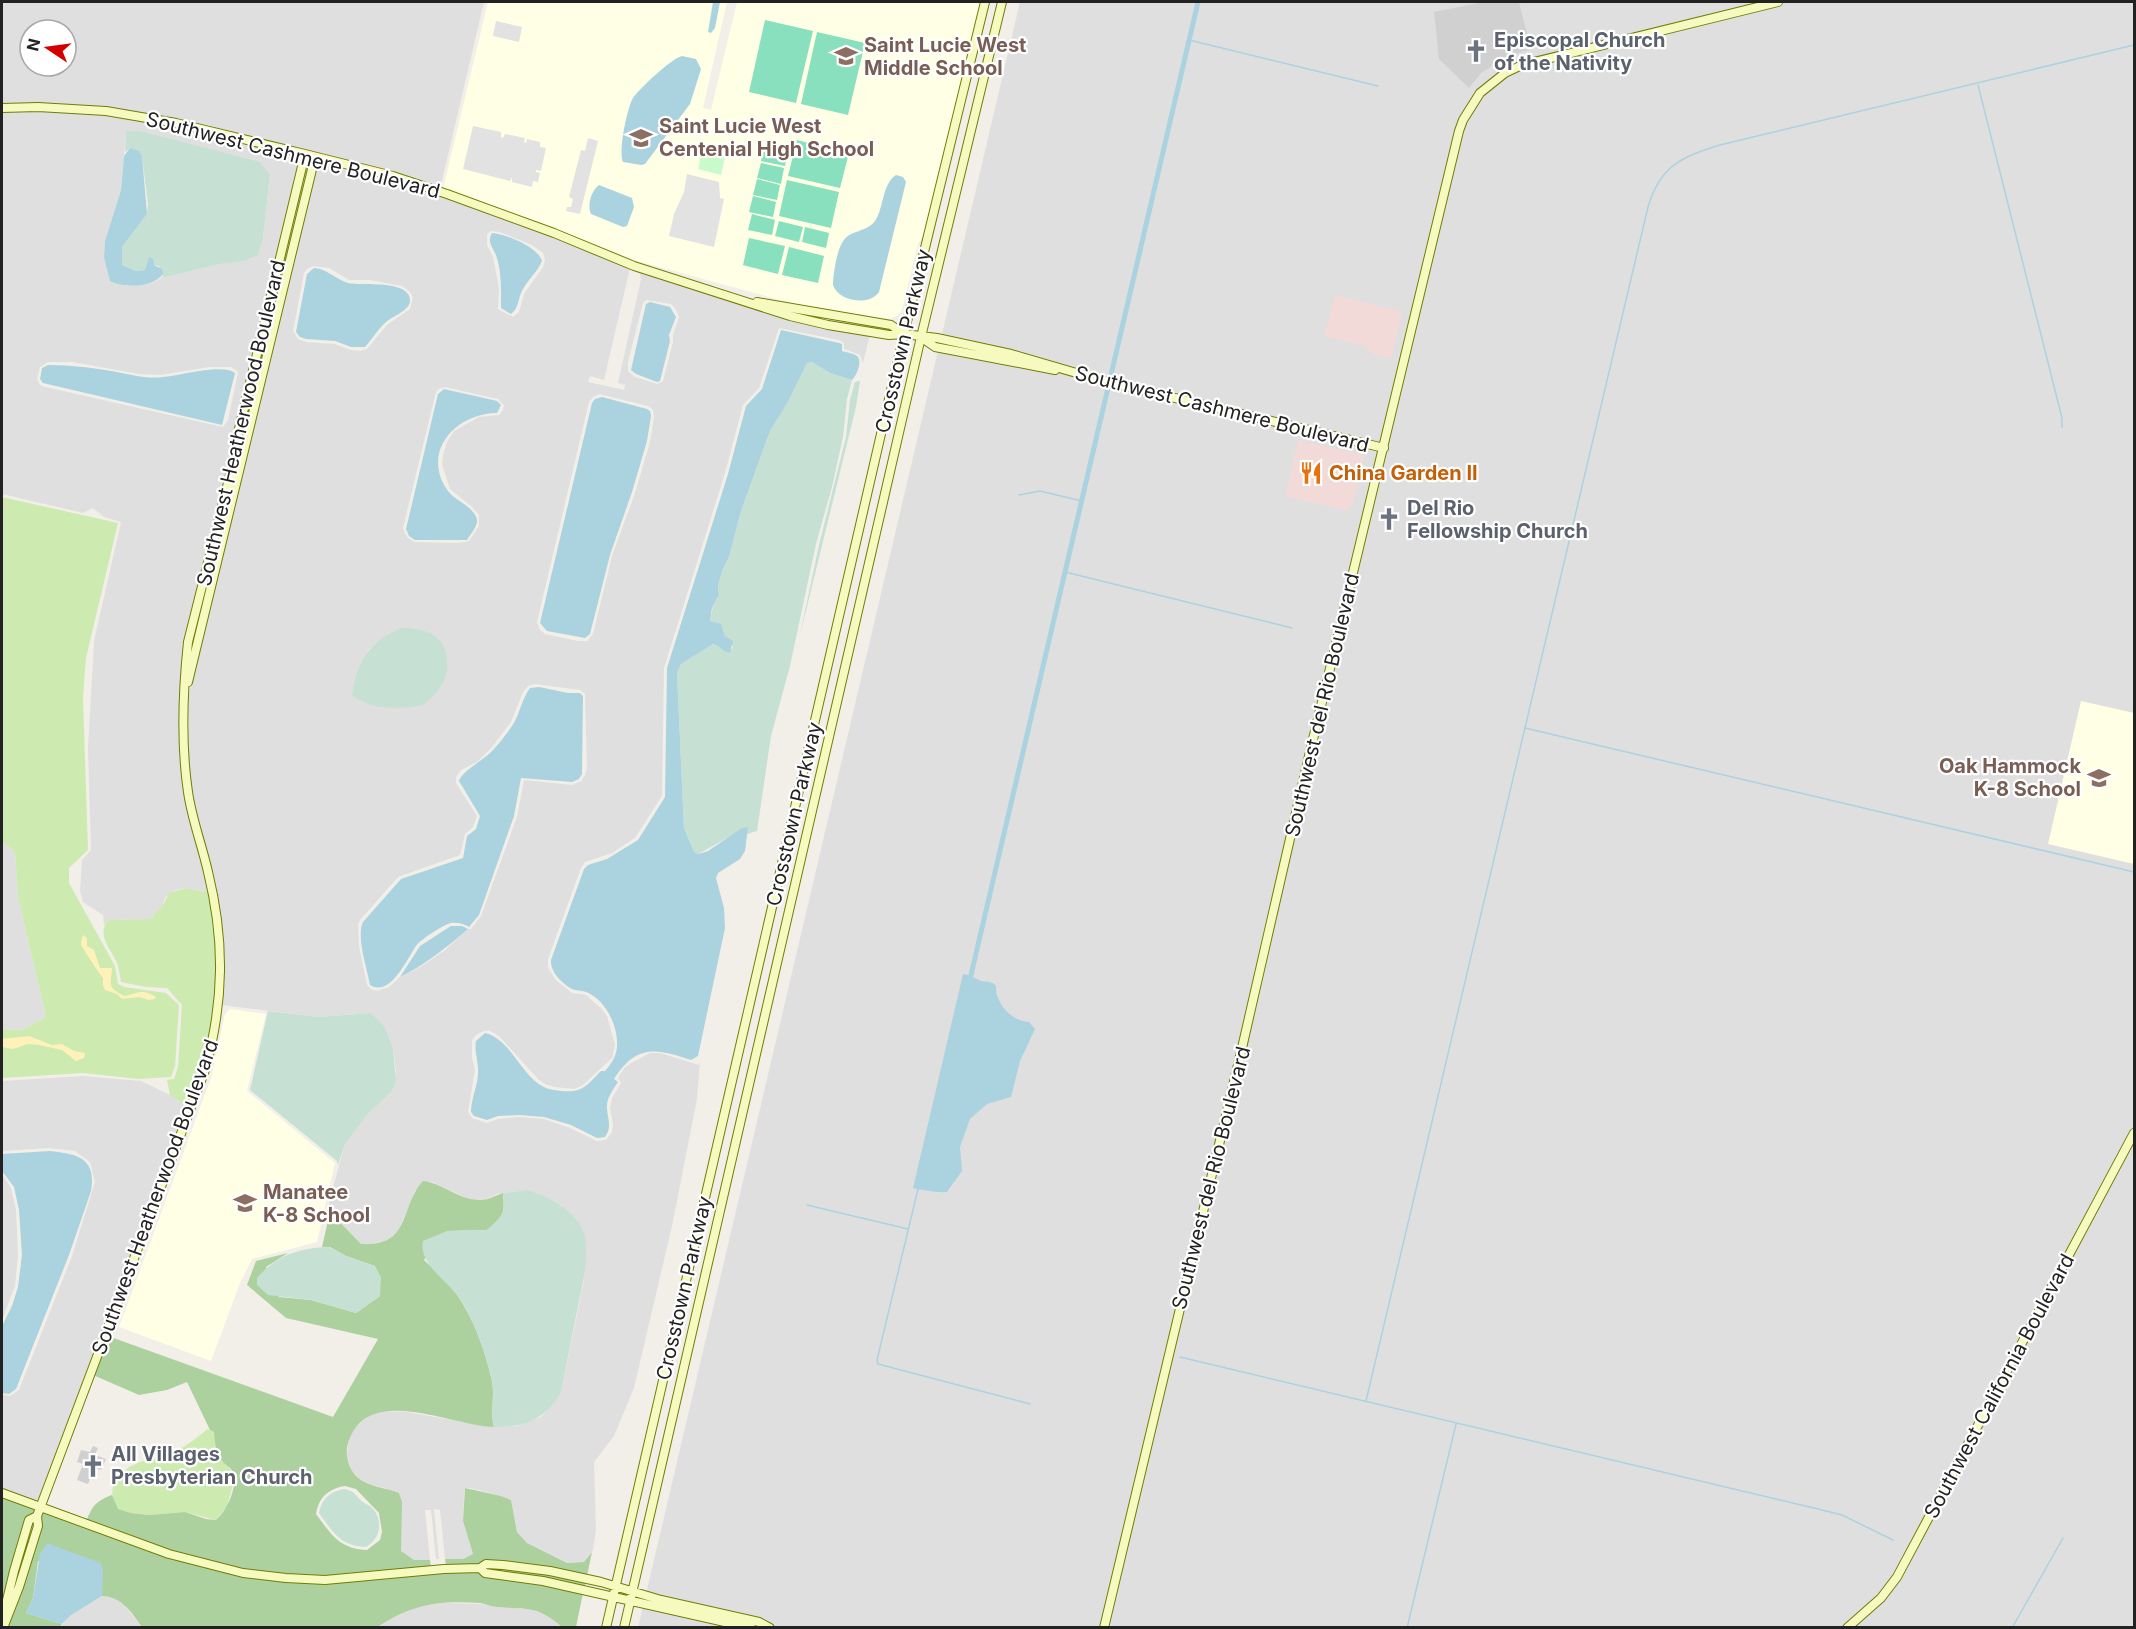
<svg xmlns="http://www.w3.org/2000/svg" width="2136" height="1629" font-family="Inter,sans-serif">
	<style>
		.residential { fill: #e0dfdf; fill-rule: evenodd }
		.commercial { fill: #f2dad9 }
		.education { fill: #ffffe5 }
		.religious { fill: #d0d0d0 }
		.grass { fill: #cdebb0 }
		.forest { fill: #add19e; fill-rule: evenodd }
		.wetland { fill: #c6e0d4 }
		.sand { fill: #fff1ba }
		.park { fill: #c8facc }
		.pitch { fill: #88e0be }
		.parking { fill: #e2e2e2 }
		.water { fill: #aad3df }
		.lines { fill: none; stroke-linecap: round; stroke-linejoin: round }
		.stream { stroke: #aad3df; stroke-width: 1.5 }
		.canal { stroke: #aad3df; stroke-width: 5 }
		.secondary-casing { stroke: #707d05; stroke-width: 10 }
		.secondary { stroke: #f7fabf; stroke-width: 8 }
		.labels { text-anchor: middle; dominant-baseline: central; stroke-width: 4.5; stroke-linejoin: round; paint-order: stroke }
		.worship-label { font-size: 20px; font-weight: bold; fill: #5b616d; stroke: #fff; text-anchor: start }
		.education-label { font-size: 20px; font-weight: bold; fill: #785e54; stroke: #fff; text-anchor: start }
		.street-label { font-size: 20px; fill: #222; stroke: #fff }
		.food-label { font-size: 20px; font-weight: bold; fill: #c56008; stroke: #fff; text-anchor: start }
	</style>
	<rect width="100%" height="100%" fill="#f2efe9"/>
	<path class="residential" d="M2,2H484L440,189L177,120L2,105ZM30,30H66V66H30Z
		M1020,2H2134V1627L638,1628Z
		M38,109L105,113L175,126L301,156L235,444L185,642V791L192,830L205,871L210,893L186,888L176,890L165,897L163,905L150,919L108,920L104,925L103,915L83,902L80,891L82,860L91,850L88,748L94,641L121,522L104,517L93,508L83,513L2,494V110ZM141,131L177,141L270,175L263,237L252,258L220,264L161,278L154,282L126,286L107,264L104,257L105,241L121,190L126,132ZM48,362H72L139,374L160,375L209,367H231L238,372L228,420L223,427L41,386L37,379L40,367Z
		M307,157L311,159L188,667L191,643L239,456L242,433Z
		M317,160L392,179L446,196L553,236L630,268L604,380L590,376L588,382L624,390L625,385L618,383L641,279L639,271L870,334L863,363L860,355L844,349V343L839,340L779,328L759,388L743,405L725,473L664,668L662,796L635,838L612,853L585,862L581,868L548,959V968L556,980L572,993L586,995L602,1009L607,1016L615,1045L612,1058L583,1085L574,1089L555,1087L545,1084L539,1080L499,1036L490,1031H484L477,1034L472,1040V1058L475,1070L468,1112L472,1118L487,1123L498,1119L519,1117L544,1119L570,1128L597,1141L606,1140L612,1132L613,1125L610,1108L612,1098L621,1083L618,1078L625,1067L631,1063L650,1053H660L699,1065L700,1062L697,1099L672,1226L634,1388L614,1436L594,1462L596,1530L593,1550L584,1562L567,1563L527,1543L517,1532L511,1500L501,1496L470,1488H465L464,1494L463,1521L473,1554L463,1559H445L440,1510L434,1509L439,1559H436L431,1510H425L430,1560H414L408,1557L401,1551V1536L385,1488L363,1483L352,1472L347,1456L349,1437L356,1426L371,1414L383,1411L407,1412L491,1427L517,1426L541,1417L561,1393L584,1280L562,1206L538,1193L527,1190L497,1194L484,1200H471L432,1182L415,1191L399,1230L388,1240L376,1245L361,1244L330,1212L329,1202L345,1144L367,1115L391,1092L396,1071L393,1048L371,1013L318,1017L222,1005L223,942L191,791L188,746L189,693ZM491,231L500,232L532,245L543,253L545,260L543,267L524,294L519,312L513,317L498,309L499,288L493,257L487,245V234ZM313,266L329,268L349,280H370L402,286L409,291L413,297L410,309L387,325L367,349L361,351L351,350L334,344L306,342L298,339L293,331L304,273L307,269ZM646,300L671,304L675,308L679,317L673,335V342L663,381L657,384L635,377L628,371V362L643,303ZM445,387L498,399L504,405L503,410L499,415L479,417L454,431L447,442L443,455L442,465L450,489L472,507L479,515V526L469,541L458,543L414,542L407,537L403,528L436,392L438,389ZM599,394L648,406L653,410L654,417L650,442L635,493L612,556L593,634L587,641H578L545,634L540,630L537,622L589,402L593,397ZM390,633L415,707L402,706L367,651ZM535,684L580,690L585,694L587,768L585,775L581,781L572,785L524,780L517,817L481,916L471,929H468L444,951L420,967L400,977L389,987L377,991L371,989L367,985L359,946L358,925L360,920L398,877L460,855L465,834L473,827L477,816L456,783V777L461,770L477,762L492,747L511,722L523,692L528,686Z
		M2,841L15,852L18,897L46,1017L22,1030L2,1029Z
		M83,1076L141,1081L170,1095L188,1107L38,1504L2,1490V1395L10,1396L19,1390L72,1256L95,1182L90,1162L75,1151L49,1148L2,1151V1081Z
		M2,1174L11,1188L16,1210L18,1255L15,1286L2,1320Z
		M104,1595L115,1598L124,1605L142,1627L60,1628L70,1615Z
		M444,1603L482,1604L496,1607L531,1609L546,1613L562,1627L378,1628L396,1615L419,1606Z"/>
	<path class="commercial" d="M1335,295L1402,312L1391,359L1373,354L1365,346L1324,336Z
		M1298,440L1365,455L1352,506H1349L1347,511L1285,496Z"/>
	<path class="education" d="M488,2H727L703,108L711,110L737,2H981L925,234L918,244L902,310L897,316L889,319L806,307L637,261L503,209L443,189Z
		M2081,701L2134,713V864L2048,844Z
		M230,1009L266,1014L247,1091L335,1163L317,1242L252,1259L240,1283L211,1361L119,1327L211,1078L225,1014Z"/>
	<path class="religious" d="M1484,2H1519L1531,49L1508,56L1481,73L1469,88L1439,59L1434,12Z
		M93,1446L98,1448L95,1455L106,1459L101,1470L94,1468L88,1484L77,1480L83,1464L77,1462L81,1450L90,1452Z"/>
	<path class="grass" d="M2,497L118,523L86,658L83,697L88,850L69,868V883L115,966L118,984L124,987L166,993L179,1005L175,1066L171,1077L138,1079L83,1073L2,1078V1029L22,1030L46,1017L18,897L15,852L2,841Z
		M186,888L210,893C215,928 220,965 217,1000C213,1037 200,1073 188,1107L170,1095L167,1080L174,1079L178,1067L182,1005L167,988L146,987L121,982C120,976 119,969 117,963C111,949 96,935 108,920L150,919L163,905L169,893Z
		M208,1429L214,1432L223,1461L230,1469L234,1481L227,1506L216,1520L185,1512L149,1515L131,1513L118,1509C103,1489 120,1469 140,1462C149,1459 159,1458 168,1455C183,1449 195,1439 208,1429Z"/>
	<path class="forest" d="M423,1181C443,1183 460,1201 481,1200C489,1200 496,1195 503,1193C505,1215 503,1216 487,1230L447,1231L424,1260C432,1268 440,1275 448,1283C471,1310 484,1346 492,1381C495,1396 490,1412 494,1427C455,1426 380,1389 354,1430C349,1438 346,1446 347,1456C352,1487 375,1484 399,1493L402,1502L401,1551L414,1560H430L431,1567C396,1570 361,1576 326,1577C243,1580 162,1549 86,1522C92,1506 96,1501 112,1495L118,1509L131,1513L149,1515L185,1512L206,1519L216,1520C227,1510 240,1485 231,1469C229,1467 225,1464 224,1463C216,1454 215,1444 214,1432L210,1430L187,1382L167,1390L139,1395L93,1375L108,1336L333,1417L378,1339L286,1318L247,1285L256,1261L288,1253L266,1267L279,1297L311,1300L356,1313L380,1296L375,1266L346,1256L330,1247H322L330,1212L361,1244C412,1247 399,1207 423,1181ZM345,1486L356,1489L379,1513L382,1532L380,1540L367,1550C339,1549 331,1534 316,1514C319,1497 328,1489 345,1486Z
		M465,1488L501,1496L511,1500L517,1532L527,1543L567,1563L584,1562L592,1552L587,1576L479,1566H446L445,1559H463L473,1554L463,1521Z
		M2,1496L36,1509L11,1589L16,1590L42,1512L168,1557L243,1575L286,1581L444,1571H479L583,1593L576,1627H562C536,1605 530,1610 498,1607C492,1607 486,1604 480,1603C440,1600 411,1604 378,1627H142C132,1613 121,1596 102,1596V1579L38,1561L33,1598L26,1613L62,1624L60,1627H2Z
		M487,1567L527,1570L586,1582L584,1588L486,1571L485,1569Z"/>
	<path class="wetland" d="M126,131H141L260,162L270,175L263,237L258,255L244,261L220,264L161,278L163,276L159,266L154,265L149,258L145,270L136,271L122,265V247L147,214L148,204L142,156L130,148L125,152Z
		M812,362L830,373L852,380L847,399L843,437L832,487L816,544L790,666L771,736L757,831L747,834V827L698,854L694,852L684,828L677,673L681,664L713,644L729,652L733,647L725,636L723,630L710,621L713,607L719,595L718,586L722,571L729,557L741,511L770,431L788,402L807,363Z
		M858,381H860L856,407L799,639L819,545L846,437L850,400L855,382Z
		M401,628C430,628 450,638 447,670C445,683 435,697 424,704C416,709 388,708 378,707C369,705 360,700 352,696C357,662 368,642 401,628Z
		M268,1011L318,1017L371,1013L384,1026L393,1048L396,1082L391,1092L367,1115L345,1144L338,1165L337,1161L250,1090Z
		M527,1190C548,1195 581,1214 585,1237C589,1263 581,1291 576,1316C571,1341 566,1367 561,1393C543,1420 527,1427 494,1427C490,1412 495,1397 492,1382C488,1359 474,1320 461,1300C449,1282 418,1264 423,1241L447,1231L487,1230C503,1216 505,1215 503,1193Z
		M329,1247L346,1256L375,1266L381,1277L380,1296L356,1313L311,1300L268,1295L257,1285V1278C277,1255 299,1248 329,1247Z
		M344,1489C357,1492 354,1495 363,1502C365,1504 369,1505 371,1507C384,1519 381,1539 366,1547C340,1546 333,1532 319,1513C322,1499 329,1492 344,1489Z"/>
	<path class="sand" d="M83,935L87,938V946L94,950L100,968H112C111,986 106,986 124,996C139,993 142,988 156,997L155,999L149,1000L139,997L122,999L117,994L105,990L103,985V978C100,975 82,947 81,945C81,941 82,938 83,935Z
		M29,1036L52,1045L62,1044L74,1051L85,1053L84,1058L76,1061L62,1050L39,1045L28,1044L13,1049L2,1047V1039Z"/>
	<path class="park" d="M703,148L712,151V153L725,157L721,175L698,169Z"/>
	<path class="pitch" d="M765,20L813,31L796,103L749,92Z
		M817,32L865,43L848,115L801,104Z
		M797,140L849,153L840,188L788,176Z
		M765,146L788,151L785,166L761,161Z
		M761,163L784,168L781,184L757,178Z
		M757,179L780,185L777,200L753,195Z
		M787,180L839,192L831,228L779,216Z
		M753,196L776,202L773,217L749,212Z
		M752,214L775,220L772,235L748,230Z
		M779,221L803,227L799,242L775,236Z
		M805,227L829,233L826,248L802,242Z
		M749,238L785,246L778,274L743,265Z
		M789,247L824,256L818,283L782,275Z"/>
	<path class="parking" d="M496,21L522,27L519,42L493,36Z
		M473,126L501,132V137L503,138L505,134L525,138L524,142L526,143L527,139L540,142V147L546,148L541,171L536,170V172L540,173L538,182L533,181L532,187L512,182V177L510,181L463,169Z
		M588,138L598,141L580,214L566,211L567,207H571L573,199L569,197L581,150L585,151Z
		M687,174L719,182L720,198L724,199L714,247L669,236L674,214L684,192Z"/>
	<path class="water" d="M713,2H720L715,28L711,33L708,32Z
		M682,56L696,59L701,69L690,104L645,164L641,165L623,162C618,152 627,108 633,98C639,89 672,58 682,56Z
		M130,148L139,151L142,156L147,214L122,247V265L136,271L145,270L149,257L153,259L154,265L162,269L163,274C153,288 124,288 110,281L104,257L105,241L121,190L124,156Z
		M896,175L903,177L906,182L879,292C869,307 838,301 833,285C833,275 837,248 844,240C851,230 867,232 875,221C884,208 882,184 896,175Z
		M599,185L632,198L634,207L627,226L623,227L591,214C587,205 591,191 599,185Z
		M492,233C506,234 538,247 542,261C537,273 526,281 521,293C518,301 518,309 511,314L501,308C501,290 502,273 496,255C492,246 487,242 492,233Z
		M314,268C328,269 335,279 348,283C360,286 411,279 410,301C409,311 393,316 386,322C378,329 372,339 365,347H351L335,341L306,339L300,337L296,332L307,274Z
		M650,302L670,307L676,317L669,335L670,341L660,381L657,382L636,374L631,370L646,304Z
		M781,330L839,343L842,344V351C846,352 855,354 857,356C863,362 856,376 852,380L830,373L812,362L807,363L788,402L770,431L741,511L729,557L722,571L718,586L719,595L712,608L710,621L721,624L725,636L733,641L730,653C722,651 720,646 713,644L681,664L677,673L684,828L694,852L698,854L708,851L742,828L748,827L745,851L740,859L718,873L716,878L724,908L725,928L698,1056L691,1060C657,1048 636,1044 614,1079L618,1082C612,1091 606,1099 607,1109C608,1121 612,1127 605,1137L597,1138L571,1125L544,1117L519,1115L498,1116L487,1120L474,1116L471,1112C471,1098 479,1083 478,1070C478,1059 474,1051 476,1041L485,1033C511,1039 521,1076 544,1087C549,1090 556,1090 562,1091C583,1093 587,1085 601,1071H605C616,1058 619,1050 616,1033C613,1017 602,998 586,992C581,990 576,991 572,989C562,983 550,972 551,960L584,869L588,865L607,859L638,840L665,797L667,668L728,474L746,406L762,389Z
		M48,365C72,365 94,368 117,372C132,375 147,379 163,377C179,376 222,363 235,373L222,425L43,383L40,379L42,368Z
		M444,389L497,401L501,405L497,413C456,413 420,452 448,491C455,501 475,507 477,520C478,526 470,535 467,540H415L409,536L406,529L438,394Z
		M602,397L647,409L650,411L651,416L647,441L632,492L610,555L590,634L585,638L547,631L540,623L592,403L595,399Z
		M539,687L568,693H580L583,696L582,774L579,779L572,782L521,778L514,816L479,915L469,927C464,924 458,922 451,923C443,925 420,940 416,946C407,959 390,998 370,985C367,968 356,937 363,922L401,879L463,858L467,836L476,829L480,816L459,781C462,771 484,760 493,750C500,743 508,732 514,723C520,712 522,699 530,688Z
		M451,926H462L468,929C446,948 426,964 400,977L420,946Z
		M963,974C970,975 975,978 981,981C984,982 991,981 994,984C997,986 996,989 996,992C1000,1008 1013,1021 1029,1022L1035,1029L1020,1061L1011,1097L987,1104L970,1119L960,1147L962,1171L947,1192C939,1193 921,1190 913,1188Z
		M50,1151C76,1154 97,1157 91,1191L69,1255L16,1389L9,1394L2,1393V1326L12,1306L18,1287L22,1255L19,1210L14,1187L2,1171V1154Z
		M49,1544L101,1563L103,1570L102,1596L71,1615L62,1624L26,1613L33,1598L40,1554L46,1545Z"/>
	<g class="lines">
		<path class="stream" d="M1189,40L1378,86
			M1978,85L2062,418V427
			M1019,495L1040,491L1082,501
			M1065,572L1292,628
			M1525,728L2134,872
			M918,1189L877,1360L878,1364L1030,1404
			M807,1205L908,1229
			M1180,1357L1818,1509L1842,1515L1893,1540
			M1366,1401L1648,207C1660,166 1681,157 1720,145L2134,45
			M1407,1628L1456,1424
			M2012,1628L2063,1538"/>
		<path class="canal" d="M971,975L1198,2"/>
		<g class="secondary-casing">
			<path id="secondary" d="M2,108L38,107L106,111L176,123L305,154L393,176L447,194L554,233L634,266L790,316L828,325L889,335L904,334L937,338L1011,354L1104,381L1384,448
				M757,302L891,325L904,334
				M922,338L935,347L1055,370
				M188,682L315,157
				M2,1493L169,1554L243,1573L286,1578L325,1580L444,1569L480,1568L486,1564L503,1565L550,1571L601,1582L661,1600L759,1622L770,1628
				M480,1568L485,1573L543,1581L751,1628
				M3,1617L14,1571L29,1520L37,1516
				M3,1628L19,1587L38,1526L37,1516L40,1508L205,1070C224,1002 225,941 208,872C202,845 192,820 188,792C181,745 183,689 188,642L235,455L238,433L305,154
				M606,1628L904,334L985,2
				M624,1628L921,337L1002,2
				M1104,1628L1242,1048L1309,756L1459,131L1463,120L1480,93L1505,73L1522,65L1778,2
				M1847,1628L1881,1598L1897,1577C1977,1430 2054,1281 2134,1133"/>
		</g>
		<use href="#secondary" class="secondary"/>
	</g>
	<defs>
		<g id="church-bare" transform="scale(1.8)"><path d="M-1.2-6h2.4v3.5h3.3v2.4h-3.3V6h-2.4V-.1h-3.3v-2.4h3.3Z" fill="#6b7280" stroke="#fff" stroke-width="2.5" paint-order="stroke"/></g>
		<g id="school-bare" transform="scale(1.8)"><path d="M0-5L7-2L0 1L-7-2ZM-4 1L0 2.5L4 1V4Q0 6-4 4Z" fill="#8d6e63" stroke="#fff" stroke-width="2.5" paint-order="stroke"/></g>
		<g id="restaurant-bare" transform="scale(1.8)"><path d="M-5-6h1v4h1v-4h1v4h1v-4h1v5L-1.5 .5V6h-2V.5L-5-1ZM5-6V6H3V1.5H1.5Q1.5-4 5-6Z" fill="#e8710a" stroke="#fff" stroke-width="2.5" paint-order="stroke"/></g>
	</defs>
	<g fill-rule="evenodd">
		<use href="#church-bare" x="1476" y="51"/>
		<use href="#school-bare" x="846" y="56"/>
		<use href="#school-bare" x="641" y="138"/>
		<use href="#restaurant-bare" x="1311" y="473"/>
		<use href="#church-bare" x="1389" y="519"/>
		<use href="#school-bare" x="2099" y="778"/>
		<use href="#school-bare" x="245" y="1203"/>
		<use href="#church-bare" x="93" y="1466"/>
	</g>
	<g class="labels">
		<g class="worship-label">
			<text x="1494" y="40">Episcopal Church<tspan x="1494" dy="23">of the Nativity</tspan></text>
			<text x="1407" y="508">Del Rio<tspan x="1407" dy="23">Fellowship Church</tspan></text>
			<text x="111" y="1454">All Villages<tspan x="111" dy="23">Presbyterian Church</tspan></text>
		</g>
		<g class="education-label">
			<text x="864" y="45">Saint Lucie West<tspan x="864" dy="23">Middle School</tspan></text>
			<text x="659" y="126">Saint Lucie West<tspan x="659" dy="23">Centenial High School</tspan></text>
			<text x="2081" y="766" text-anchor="end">Oak Hammock<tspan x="2081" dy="23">K-8 School</tspan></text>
			<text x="263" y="1192">Manatee<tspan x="263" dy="23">K-8 School</tspan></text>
		</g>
		<g class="street-label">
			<text transform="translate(293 155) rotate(14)">Southwest Cashmere Boulevard</text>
			<text transform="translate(903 341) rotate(-77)">Crosstown Parkway</text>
			<text transform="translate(1222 409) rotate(14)">Southwest Cashmere Boulevard</text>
			<text transform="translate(241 423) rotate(-77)">Southwest Heatherwood Boulevard</text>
			<text transform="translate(1322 705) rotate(-77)">Southwest del Rio Boulevard</text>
			<text transform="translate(794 814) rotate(-77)">Crosstown Parkway</text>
			<text transform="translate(1211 1178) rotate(-76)">Southwest del Rio Boulevard</text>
			<text transform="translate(155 1197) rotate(-70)">Southwest Heatherwood Boulevard</text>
			<text transform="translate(684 1288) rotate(-77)">Crosstown Parkway</text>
			<text transform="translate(1999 1386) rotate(-62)">Southwest California Boulevard</text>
		</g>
		<g class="food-label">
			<text x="1329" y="473">China Garden II</text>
		</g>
	</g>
	<rect width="2136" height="1629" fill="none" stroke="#222222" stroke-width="6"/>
	<g transform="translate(48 48) rotate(283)"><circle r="28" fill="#ffffff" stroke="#a7a7a7" stroke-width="1.5"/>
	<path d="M0-4.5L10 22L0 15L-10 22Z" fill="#d40000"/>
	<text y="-9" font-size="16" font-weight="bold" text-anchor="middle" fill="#222222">N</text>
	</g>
</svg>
